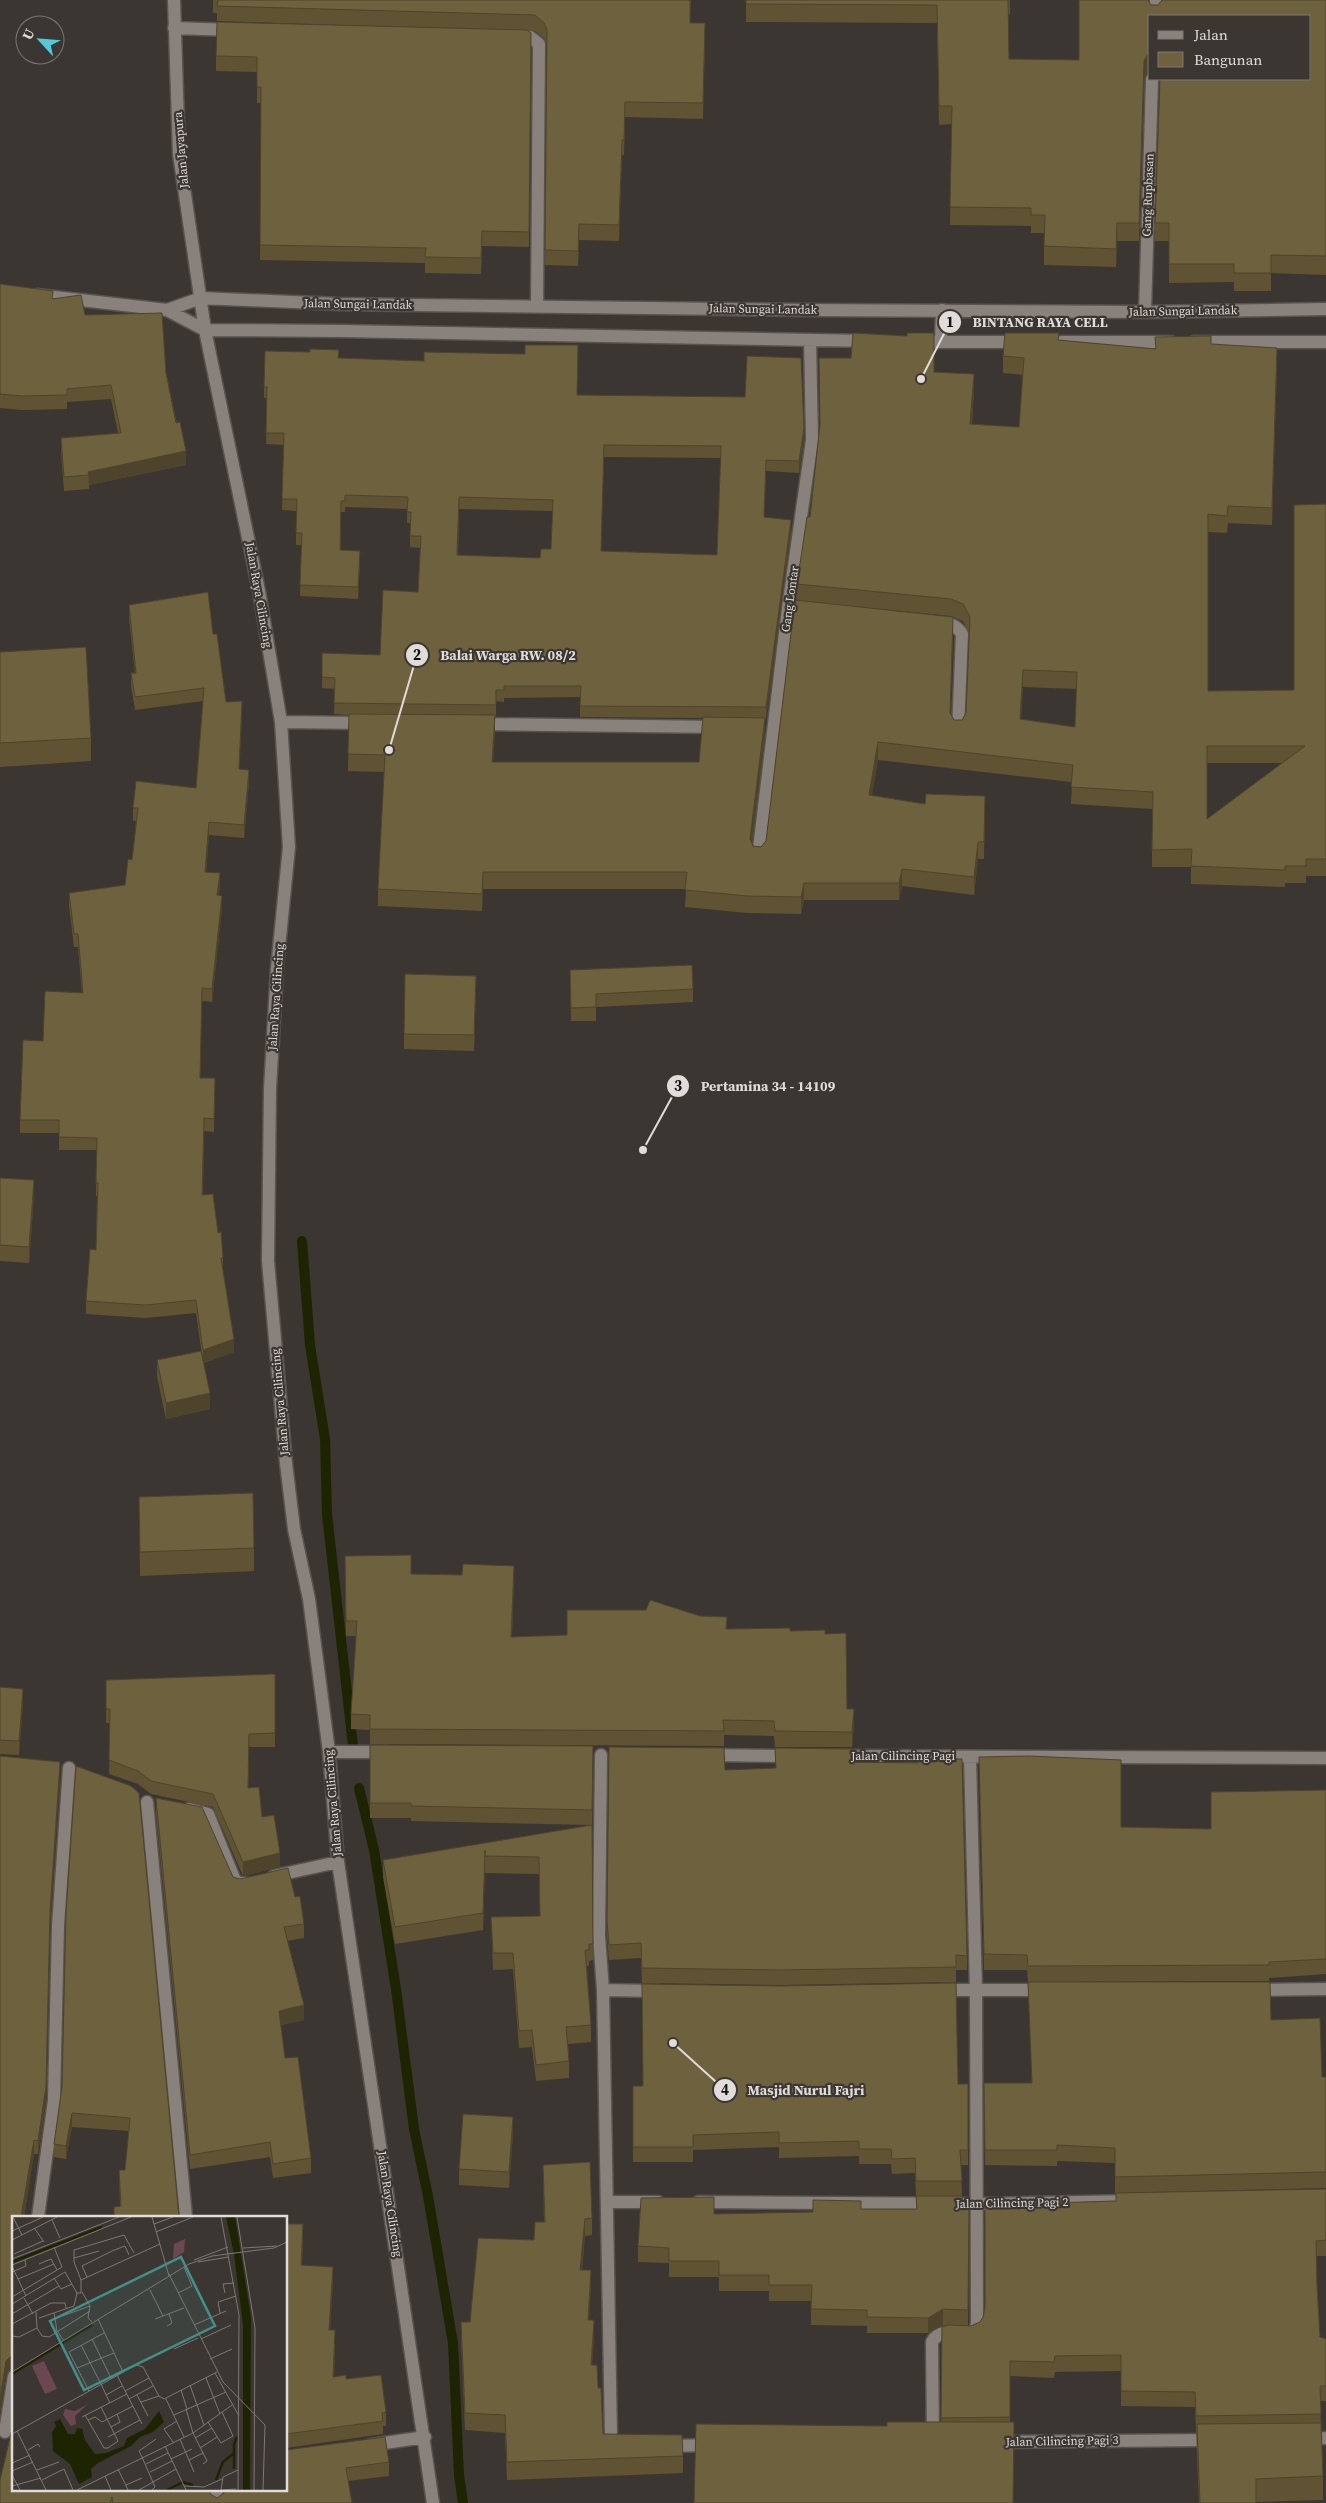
<svg xmlns="http://www.w3.org/2000/svg" width="1326" height="2503" font-family="'Source Serif 4',serif">
	<style>
		.lines { fill: none; stroke-linecap: round; stroke-linejoin: round }
		.stream { stroke: #1d2402; stroke-width: 10 }
		.minor-casing { stroke: #58534f; stroke-width: 15 }
		.minor { stroke: #88817c; stroke-width: 12 }
		.wall { fill: #5f5334; fill-rule: evenodd }
		.shaded-wall { fill: #4d442b }
		.building { fill: #6e613d; stroke: #4d442b; fill-rule: evenodd }
		.labels { text-anchor: middle; dominant-baseline: central; stroke-width: 4.5; stroke-linejoin: round; paint-order: stroke }
		.street-label { font-size: 12px; fill: #dfdcd9; stroke: #3c3632 }
		.inset-river { fill: none; stroke: #1d2402; stroke-width: 2.5 }
		.inset-road { fill: none; stroke: #7d7875; stroke-width: 1 }
		.view { fill: #439089; fill-opacity: 0.15; stroke: #439089; stroke-width: 2.5 }
		.inset-edge { fill: none; stroke: #dfdcd9; stroke-width: 2.5 }
		.leader { fill: none; stroke: #dfdcd9; stroke-width: 2 }
		.callout-dot { fill: #dfdcd9; stroke: #3c3632; stroke-width: 2 }
		.mark-label { font-size: 15px; text-anchor: middle; font-weight: bold; fill: #111 }
		.callout-label { font-size: 14px; text-anchor: middle; font-weight: bold; fill: #dfdcd9; stroke: #3c3632; stroke-width: 4.5; stroke-linejoin: round; paint-order: stroke }
	</style>
	<rect width="100%" height="100%" fill="#3c3632"/>
	<g class="lines">
		<path class="stream" d="M302,1241L310,1345L325,1439L327,1514L353,1746
			M359,1788L374,1850L396,1989L414,2129L428,2196L453,2343L459,2475L463,2503"/>
		<g class="minor-casing">
			<path id="minor" d="M174,0L179,154L205,330L259,591L281,722L289,847L277,968L270,1089L268,1261L286,1463L294,1529L309,1599L329,1752L338,1862L433,2503
				M1155,16L1156,0
				M174,28L232,30
				M515,37H530L539,44L537,307
				M37,295L167,310L205,330L342,331L869,341
				M167,310L201,298L338,304L811,310L1145,312L1326,309
				M1145,312L1152,79
				M919,342H1021
				M941,342L942,310
				M1061,342H1171
				M1194,342H1326
				M937,623C948,623 956,624 962,634L958,730
				M281,722L366,723
				M478,724L718,727
				M758,857L788,608L812,440L810,340
				M329,1752H387
				M601,1755L599,1936L603,1990L611,2437L620,2445
				M707,1755L792,1756
				M834,1756L1326,1758
				M147,1802L186,2217
				M189,1809L208,1814L236,1883H245
				M274,1876L338,1862
				M603,1990L658,1991
				M941,1990H1046
				M1253,1990L1326,1989
				M608,2202H658
				M698,2202L976,2204L1133,2201
				M38,2217L54,2100L58,1926L69,1768
				M5,2432L14,2376
				M933,2439L932,2342C939,2328 957,2333 971,2334L975,2331L977,2323L976,1990L970,1757
				M1305,2439L1326,2438
				M997,2442L1212,2440
				M371,2445L425,2437
				M667,2446L712,2445
				M216,2489L217,2503"/>
		</g>
		<use href="#minor" class="minor"/>
	</g>
	<path class="wall" d="M213,0H691L690,23L705,38L703,119L625,117L624,155H622L619,241L579,240L578,266L545,265L547,44L544,38L535,31L528,30L531,33L529,247L482,246L481,274L425,273V263L260,260L261,103H257V72L216,71V56L405,27L217,21V13H213Z
		M746,0H1010V14H1008L1009,59L1079,60V0H1149V2L1151,5H1158L1326,0V275L1271,273V291H1234V282L1169,283V241H1155V223L1310,79L1150,16V72H1148L1144,79L1139,241H1117L1116,267L1044,265V233H1031V226L950,225L952,124L939,125L937,23L746,22Z
		M0,284L53,299L85,315L166,373L186,465L89,485V489L64,491L61,452V438L118,433L111,399L67,402V409L22,410L0,408Z
		M1059,340L1155,349L1211,344L1277,365L1272,525L1228,523L1227,533L1208,532V691L1294,690L1326,504V876H1306V883H1285V887L1191,884V867H1152V809L1071,804L1072,782L878,760L872,795L925,804L985,796L984,859H978L974,895L902,886L899,900H804L801,914L747,913L685,907L686,889H483L482,911L378,906V889L384,772L348,771L349,715L334,714L335,689L322,688V653L380,655L418,592L420,548L410,547V523H407V509L345,507V512H341V550L360,562L358,599L300,596L301,545H296V511L282,510L284,445L266,444L267,398H264V387L339,358L578,395L804,440L799,473L766,471L764,517L791,532L766,719H765V735L752,843L753,846L761,847L766,841L797,600V584L810,517L934,372L974,391L972,424L1019,427L1023,375L1003,373V356ZM604,457L721,458L717,555L601,551ZM459,509L553,511L551,549L540,558L458,555ZM870,608L951,616L963,621L969,633L966,713L962,720H954L950,714L953,634ZM1023,687L1077,689L1075,727L1021,720ZM580,697V717L703,718L699,762H493L495,732V716H496V701L504,702V698ZM1207,763H1282L1207,819Z
		M129,605L213,634L226,702L242,714L239,769L249,783L244,838L209,835L206,872L220,886L219,895L222,908L212,1002L202,1001L200,1078H215L214,1132L204,1131L203,1195L218,1233L223,1257V1270L234,1352L204,1363L210,1409L166,1419L157,1376V1360L203,1362L196,1313L145,1318L86,1314V1301L96,1250L97,1196H96V1183L97,1150H59V1133H20V1120L43,1041L82,993L78,947H74L69,906V893L125,885L132,860L136,821H133V808L196,788L203,701L135,710L131,686V673H135L129,618Z
		M0,652L91,738V761L0,767Z
		M570,983L693,989V1002L596,1007V1021H571Z
		M476,992L474,1051L404,1049V1034Z
		M0,1178L34,1196L29,1263L0,1261Z
		M139,1497L254,1548V1571L140,1576Z
		M345,1556L411,1574L514,1581L512,1637L727,1629L790,1631L825,1634L847,1709L854,1724L852,1747H775L774,1736L724,1735V1746L370,1744V1730L351,1729V1714L356,1636H346Z
		M275,1674V1747H249L248,1788L262,1817L280,1867L243,1876L213,1807L151,1794L138,1784L109,1774L110,1723H106V1680Z
		M0,1687L23,1703L19,1755L0,1754Z
		M370,1745L593,1746L592,1825L411,1821V1818H370Z
		M775,1748L852,1762L967,1956V1970H956V1982L780,1985L642,1983L641,1958L609,1960L607,1936V1921L725,1770L776,1768Z
		M0,1756L60,1762V1775L50,1925L46,2099L38,2154H34L24,2217H14V2369L12,2368L6,2374L0,2412Z
		M979,1757L1121,1827L1211,1829L1326,1790V1974L1269,1978V1981L1028,1982L1027,1970H984Z
		M156,1798L233,1877L295,1897L304,1924V1938L287,1941L304,2020L281,2025L285,2058L311,2158V2173L273,2178L270,2157L190,2169L156,1812Z
		M592,1825L593,1960L589,1961V1966H587L591,2025V2042L568,2044L569,2061V2078L536,2081L532,2047L519,2048L513,1969L493,1970L491,1917L540,1916L539,1874L485,1873V1866L483,1930L395,1944L383,1877V1860Z
		M66,1913L179,2217L120,2206L119,2170H125L129,2131L72,2127L66,2159L54,2157V2144L62,2087Z
		M1028,1982L1271,2020L1322,2077H1326V2188L1115,2193V2163L1057,2161V2166L985,2165L984,2083H1032Z
		M968,2084V2165H961L962,2196H916L915,2173L892,2174L891,2164H859V2156L779,2158V2147L693,2150V2162H633V2086Z
		M513,2133L509,2188L459,2185V2169Z
		M543,2165L592,2218V2235L585,2236L582,2270L591,2288L589,2320L594,2337L592,2365L598,2388L603,2434L683,2456V2473L507,2480L505,2433L465,2430L461,2339V2322H470L534,2240L544,2222Z
		M1326,2189V2256H1316L1317,2286L1320,2337L1326,2339V2401H1320L1323,2476V2500L1256,2502V2503H1199L1195,2407L1121,2406V2371L1055,2372L1054,2378L1010,2376V2422L1014,2451L887,2426L941,2422L942,2327L949,2325H943L928,2333H867V2326L811,2325V2301H769V2291H719V2277H669V2263L638,2262V2246L714,2214L813,2212L861,2209H916V2196L963,2206H969L968,2326L955,2325L971,2326L980,2322L1116,2201V2193Z
		M286,2224L303,2238L302,2265L333,2280L330,2330L335,2344L334,2377L346,2379L386,2412V2426H383V2434L286,2448Z
		M286,2450L389,2462V2476L348,2481L352,2503H0L210,2494L217,2498L223,2494V2489H286Z"/>
	<path class="shaded-wall" d="M705,23V38L703,119V103Z
		M1150,53V72H1148L1144,79L1139,241L1144,61L1148,54Z
		M1117,223V241L1116,267V249Z
		M1277,348V365L1272,525V508Z
		M974,374V391L970,441V424Z
		M804,428V440L799,473V461Z
		M186,451V465L89,485L88,472Z
		M791,520V532L766,719V707Z
		M360,551V562L358,599V587Z
		M953,617V634L950,730V713Z
		M1023,670V687L1020,737V719Z
		M242,701V714L239,782V769Z
		M495,715V732L492,779V762Z
		M765,718V735L750,856V839Z
		M878,742V760L869,812V795Z
		M249,770V783L244,838V825Z
		M209,822V835L205,884V872Z
		M978,842V859L974,895V877Z
		M902,869V886L899,900V883Z
		M483,872V889L482,911V894Z
		M220,873V886L217,908V895Z
		M804,883V900L801,914V897Z
		M222,896V908L212,1002V989Z
		M476,976V992L474,1051V1035Z
		M34,1180V1196L29,1263V1247Z
		M234,1339V1352L203,1363V1350Z
		M210,1393V1409L166,1419V1403Z
		M514,1566V1581L511,1652V1637Z
		M23,1689V1703L19,1755V1741Z
		M854,1709V1724L852,1747V1732Z
		M60,1762V1775L50,1925L46,2099L38,2154V2141L50,1912Z
		M485,1850V1866L483,1930V1913Z
		M280,1853V1867L243,1876V1862Z
		M304,2005V2020L279,2025V2011Z
		M72,2113V2127L66,2159V2146Z
		M513,2117V2133L509,2188V2172Z
		M34,2140V2154L24,2217H21Z
		M585,2219V2236L580,2287V2270Z
		M333,2267V2280L329,2343V2330Z
		M591,2270V2288L588,2337V2320Z
		M943,2309V2325L928,2333V2318Z
		M594,2320V2337L591,2383V2365Z
		M335,2330V2344L333,2390V2377Z
		M12,2355V2368L6,2374L0,2412V2398L6,2361Z"/>
	<path class="building" d="M218,0H690V23H705L703,103L625,102L624,140H622L619,225L579,224L578,251L545,250L547,29L544,23L535,15L217,6Z
		M746,0H1008L1009,59L1079,60V0H1148L1151,5H1158L1162,0H1326V256L1271,255V273H1234V264H1169V223H1155L1160,79H1310V16H1150V53L1148,54L1144,61L1139,223H1117L1116,249L1044,246L1045,215H1031V208L950,207L952,106H939L937,5L746,4Z
		M217,22L527,30L531,33L529,232L482,231L481,258L425,257L426,248L260,245L261,87H257V57L216,56Z
		M0,284L53,291L52,299L81,295L85,315L162,313L166,373L176,423L180,422L186,451L88,472L89,475L64,477L61,438L121,433L111,385L67,389V395L22,396L0,394Z
		M853,333L907,336V333H934V372L974,374L970,424L1019,427L1024,358L1003,356L1005,333H1059L1058,340L1156,349L1155,337L1211,336V344L1277,348L1272,508L1228,506L1227,516L1208,514V691L1294,690V505L1326,504V859H1306V866H1285V870L1191,866L1192,849L1152,850L1153,792L1071,787L1073,765L878,742L869,795L925,804L926,794L985,796L984,842H978L974,877L902,869L899,883H804L801,897L747,896L685,890L687,872H483L482,894L378,889L385,755L348,754L349,714L495,715L492,762H699L703,717L765,718L750,839L753,846L761,847L766,841L795,600L953,617L950,713L954,720H962L966,713L970,617L963,604L951,599L797,584L807,517H810L820,424L819,358H851ZM1023,670L1077,672L1075,727L1020,719ZM1207,746H1305L1207,819Z
		M525,345H578L577,395L745,397L747,356L801,358L804,428L799,461L766,460L764,517L791,520L766,707L580,706L581,686H504V690H496V705L334,703L335,678L322,677V653L380,655L383,590L418,592L421,536H410L411,512H407L408,497L345,495V501H341L340,550L360,551L358,587L300,585L302,533H296L297,499H282L284,433H266L267,387H264L265,351L310,352V349L339,350L338,358L424,361V352L525,354ZM604,445L721,446L717,555L601,551ZM459,497L553,500L551,549H541L540,558L457,555Z
		M208,592L213,634H217L226,702L242,701L239,769L249,770L244,825L209,822L205,872L220,873L217,895L222,896L212,989L202,988L200,1078H215L214,1119L204,1118L202,1195L213,1194L218,1233L221,1232L223,1257L221,1258L234,1339L203,1350L196,1300L145,1305L86,1301L90,1249L96,1250L98,1183H96L97,1138L59,1137V1120H20L23,1040L43,1041L45,991L83,993L78,934H74L69,893L125,885L128,859L132,860L138,808H133L136,781L196,788L204,688L135,697L131,673H136L129,605Z
		M86,647L91,738L0,743V652Z
		M692,965L693,989L596,994V1007L571,1008L570,970Z
		M405,974L476,976L474,1035L404,1034Z
		M0,1178L34,1180L29,1247L0,1245Z
		M201,1351L210,1393L166,1403L157,1360Z
		M253,1493L254,1548L140,1552L139,1497Z
		M411,1555V1574L462,1575L463,1564L514,1566L511,1637L567,1635V1610H646L650,1600L700,1616L727,1617L726,1629L790,1628V1631L825,1630V1634L846,1633L847,1709H854L852,1732L775,1731L774,1721L723,1720L724,1731L370,1729V1715L351,1714L357,1621H346L345,1556Z
		M275,1674V1733L249,1734L248,1788L259,1787L262,1817L274,1815L280,1853L243,1862L213,1794L151,1781L138,1771L109,1760L110,1709H106V1680Z
		M0,1687L23,1689L19,1741L0,1740Z
		M370,1745L593,1746L592,1810L411,1806V1803H370Z
		M609,1747L724,1748L725,1770L776,1768L775,1748L852,1749L851,1762L918,1763V1759H962L967,1956L956,1955V1967L780,1970L642,1968L641,1943L609,1945L607,1921Z
		M0,1756L60,1762L50,1912L46,2086L38,2141L34,2140L21,2217H14V2355H12L6,2361L0,2398Z
		M1029,1756L1121,1760V1827L1211,1829V1792L1326,1790V1959L1269,1962V1965L1028,1966L1027,1955L984,1954L979,1757Z
		M76,1766L131,1786L139,1793L179,2217H114V2207L121,2206L119,2170H125L130,2118L72,2113L66,2146L54,2144L62,2087L66,1913Z
		M156,1798L202,1807L233,1877L240,1879L288,1868L295,1897L300,1896L304,1924L284,1927L304,2005L279,2011L285,2058L298,2057L311,2158L273,2164L270,2142L190,2155Z
		M592,1825L593,1944H589V1950H585L591,2025L566,2027L569,2061L536,2065L532,2030L519,2031L513,1953H493L491,1917L540,1916L539,1857L485,1856V1850L483,1913L395,1927L383,1860Z
		M1028,1982H1270L1271,2020L1320,2018L1322,2077H1326V2172L1115,2177V2148L1057,2145V2150H985L984,2083H1032Z
		M956,1983L958,2084H968V2150H960L962,2181H916L915,2158L892,2159L891,2149H859V2141L779,2143V2132L693,2135V2147H633V2086H643L642,1984L780,1986Z
		M463,2114L513,2117L509,2172L459,2169Z
		M590,2162L592,2218L585,2219L580,2270H591L588,2320H594L591,2365H597L598,2388H601L603,2434L682,2435L683,2456L507,2462L505,2415L465,2413L461,2322H470L478,2238L534,2240L535,2222H545L543,2165Z
		M1326,2189V2240L1316,2241L1317,2286L1320,2337L1326,2339V2386H1320L1321,2414L1196,2416L1195,2392L1121,2391V2355L1055,2356L1054,2362L1010,2361V2417L941,2418L942,2327L949,2325L971,2326L980,2322L983,2317L985,2307V2205L1116,2201V2193Z
		M916,2196H962L963,2206H969L968,2310L943,2309L928,2318L867,2317V2310L811,2309L812,2285H769V2275H719V2261H669V2248L638,2246L641,2198L714,2197V2214L813,2212V2200L861,2201V2209H917Z
		M286,2224H303L301,2265L333,2267L329,2330H335L333,2377L346,2375V2379L381,2375L386,2412L382,2413L383,2421L286,2434Z
		M14,2421V2489H210V2494L217,2498L224,2493V2489H286V2450L385,2437L389,2462L346,2468L352,2503H113L112,2497L110,2503H0V2480Z
		M887,2422H1014L1013,2503H694L696,2424L887,2426Z
		M1321,2423L1323,2476L1256,2479V2503H1200L1197,2424Z"/>
	<g class="labels">
		<g class="street-label">
			<text transform="translate(181 150) rotate(-95)">Jalan Jayapura</text>
			<text transform="translate(1148 195) rotate(-88)">Gang Rupbasan</text>
			<text transform="translate(358 304) rotate(1)">Jalan Sungai Landak</text>
			<text transform="translate(763 309) rotate(1)">Jalan Sungai Landak</text>
			<text transform="translate(1183 311) rotate(-1)">Jalan Sungai Landak</text>
			<text transform="translate(259 595) rotate(80)">Jalan Raya Cilincing</text>
			<text transform="translate(790 599) rotate(-82)">Gang Lontar</text>
			<text transform="translate(276 997) rotate(-86)">Jalan Raya Cilincing</text>
			<text transform="translate(280 1402) rotate(-95)">Jalan Raya Cilincing</text>
			<text x="903" y="1756">Jalan Cilincing Pagi</text>
			<text transform="translate(333 1803) rotate(-95)">Jalan Raya Cilincing</text>
			<text transform="translate(1012 2203) rotate(-1)">Jalan Cilincing Pagi 2</text>
			<text transform="translate(390 2204) rotate(81)">Jalan Raya Cilincing</text>
			<text transform="translate(1062 2441) rotate(-1)">Jalan Cilincing Pagi 3</text>
		</g>
	</g>
	<g transform="translate(12 2216)">
		<rect width="275" height="275" fill="#3c3632"/>
		<path d="M173,23L172,36L161,43L162,28ZM32,145L45,173L33,178L20,150ZM76,188L63,200L64,208L59,210L51,199L53,193L63,195Z" fill="#6b4851"/>
		<path d="M214,1H223L239,101L238,274H231V109L222,38ZM147,195L152,206L141,216L128,221L119,230L86,247L79,253L80,261L67,268L58,248L41,235L40,216L44,210L42,206L48,203L56,218H63L65,212L70,213L73,224L83,238L94,237L112,230L115,222L133,213Z" fill="#1d2402"/>
		<path class="inset-river" d="M0,46L90,11M0,158L80,109M222,253V228L225,221M204,264L211,246L222,237M155,274L171,266L181,269"/>
		<path class="inset-road" d="M1,1L10,19M140,1L157,60M209,1L227,99L226,274M225,1L243,112L242,274M40,4L48,22M142,8L161,1M23,13L32,26M0,15L31,1M144,16L181,1M0,24L45,1M42,31L50,51M231,32L265,30M2,38L31,25M62,42L87,35M0,43L107,1M182,44L216,31M186,46L217,41M27,48L39,43L45,54M0,49L119,1M0,50L14,80M0,56L14,50L13,44M157,58L211,166L253,209L251,274M75,61L70,50L100,35L113,30L117,39M42,62L49,73L60,68M6,63L42,48M69,64L62,46V34L112,19L122,37M138,74L151,100M70,76L78,90L76,102L80,106M166,77L180,70L172,51M213,77L211,68L222,67M0,81L50,51M12,82L21,98M0,88L53,56L65,77H69V64L148,28M42,97L45,115L52,125M208,97L206,86L224,80M0,98L47,70M27,102L62,90L65,77M42,103L78,90M86,103L111,156M143,103L172,92M0,108L39,87H53L54,92M182,109L214,95M155,110L160,107L157,98M25,112L30,120L37,121L78,95M0,120L7,121L25,112L24,96M80,123L99,162M189,123L219,109M69,129L89,168M162,133L186,122M198,143L220,133M65,152L102,137M0,156L177,48L200,40L262,32L275,26M203,157L227,200M105,159L130,208M194,162L208,198M89,168L98,187M178,169L192,209M169,174L175,193M77,175L57,136L92,117M113,175L137,162M94,179L110,170M125,179L136,200M117,183L141,170M154,183L172,221M129,186L147,180M174,193L181,217L195,245L191,248M73,199L92,232H96L106,225L89,191M162,199L214,176M70,201L115,178M76,204L83,201L90,206L121,190M196,206L209,227L221,220L210,196M99,211L108,206L105,198M5,215L34,274M0,218L124,149L131,151L147,180L152,183L205,156M96,221L128,204M183,222L200,212M168,223L182,256M161,226L152,213L165,205M153,230L174,274M188,232L205,221M16,234L26,228L28,231M130,241L143,271L140,274M130,241L127,235L144,223M159,243L180,233M177,244L191,237M0,247L18,239M134,248L156,237M106,253L116,274M25,254L47,246M0,255L21,246M138,256L160,245M0,259L8,274M93,260L99,274M30,264L52,253L61,274M114,269L130,262M0,270L29,262M172,270L192,271L210,263M65,274L181,217L220,189M127,274L164,253M209,274L211,261L226,254M209,274L224,273"/>
		<path class="view" d="M169,41L203,110L72,174L38,105Z"/>
		<rect width="275" height="275" class="inset-edge"/>
	</g>
	<path class="leader" d="M921 379L950 322M389 750L417 655M643 1150L678 1086M673 2043L725 2090"/>
	<g class="callout-dot">
		<circle cx="921" cy="379" r="5"/>
		<circle cx="389" cy="750" r="5"/>
		<circle cx="643" cy="1150" r="5"/>
		<circle cx="673" cy="2043" r="5"/>
		<circle cx="950" cy="322" r="12"/>
		<circle cx="417" cy="655" r="12"/>
		<circle cx="678" cy="1086" r="12"/>
		<circle cx="725" cy="2090" r="12"/>
	</g>
	<g class="mark-label">
		<text x="950" y="327">1</text>
		<text x="417" y="660">2</text>
		<text x="678" y="1091">3</text>
		<text x="725" y="2095">4</text>
	</g>
	<g class="callout-label">
		<text x="1040" y="327">BINTANG RAYA CELL</text>
		<text x="508" y="660">Balai Warga RW. 08/2</text>
		<text x="768" y="1091">Pertamina 34 - 14109</text>
		<text x="806" y="2095">Masjid Nurul Fajri</text>
	</g>
	<rect x="1148" y="15" width="162" height="65" fill="#3c3632" stroke="#7d7875"/>
	<rect x="1158" y="31" width="25" height="8" fill="#88817c" stroke="#7d7875"/>
	<text x="1194" y="40" font-size="15" fill="#dfdcd9">Jalan</text>
	<rect x="1158" y="52" width="25" height="15" fill="#6e613d" stroke="#7d7875"/>
	<text x="1194" y="65" font-size="15" fill="#dfdcd9">Bangunan</text>
	<g transform="translate(40 40) rotate(296)"><circle r="24" fill="#3c3632" stroke="#7d7875"/>
	<path d="M0-4L9 19L0 12L-9 19Z" fill="#52cbd9"/>
	<text y="-8" font-size="14" font-weight="bold" text-anchor="middle" fill="#dfdcd9">U</text>
	</g>
</svg>
